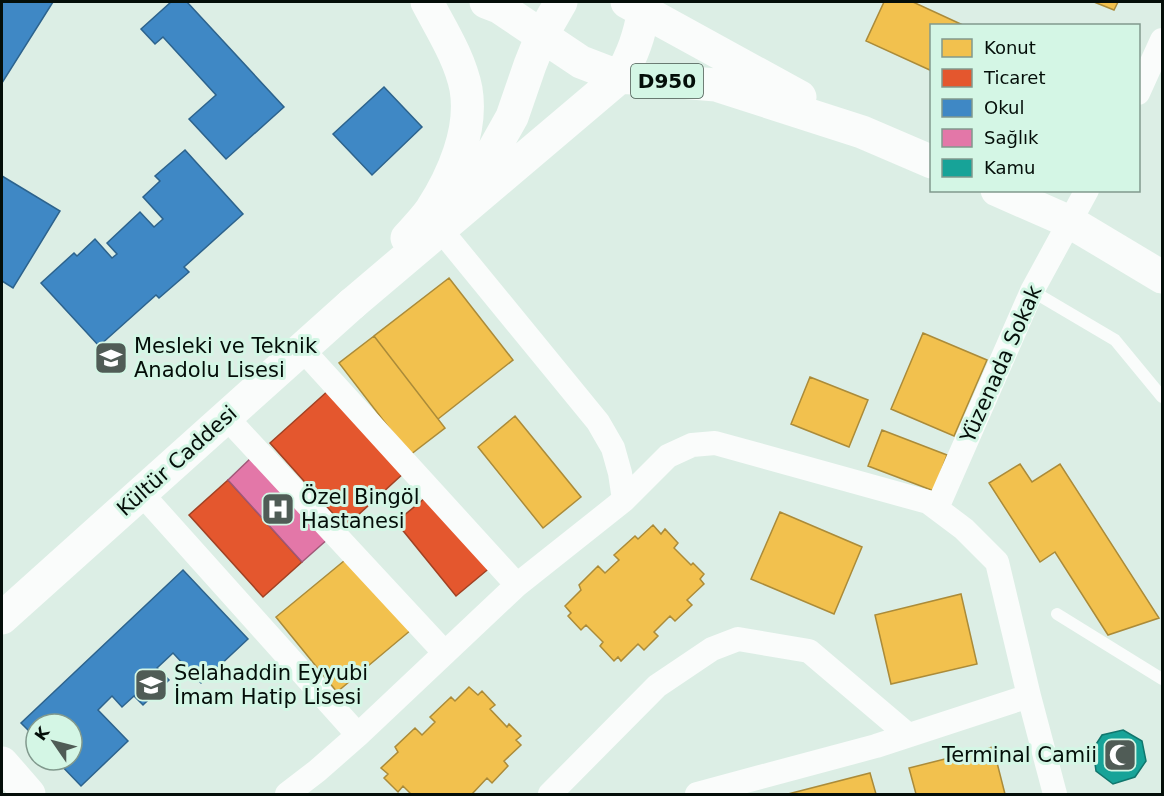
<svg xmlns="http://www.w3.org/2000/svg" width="1164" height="796" font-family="'DejaVu Sans',sans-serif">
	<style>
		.homes { fill: #f2c14e; stroke: #ab8b39; stroke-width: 1.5 }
		.shops { fill: #e4572e; stroke: #a14123; stroke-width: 1.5 }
		.schools { fill: #3f88c5; stroke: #2d638d; stroke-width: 1.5 }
		.health { fill: #e377a8; stroke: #a05878; stroke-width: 1.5 }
		.public { fill: #17a398; stroke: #11766d; stroke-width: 1.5 }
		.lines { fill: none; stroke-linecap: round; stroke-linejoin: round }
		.lane { stroke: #fafcfb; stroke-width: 12 }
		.street { stroke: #fafcfb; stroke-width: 24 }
		.secondary { stroke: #fafcfb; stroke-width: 33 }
		.primary { stroke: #fafcfb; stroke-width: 33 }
		.labels { text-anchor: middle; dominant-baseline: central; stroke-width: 6; stroke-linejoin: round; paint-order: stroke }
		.shield { fill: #d4f6e5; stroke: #42544b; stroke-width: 1.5 }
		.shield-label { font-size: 20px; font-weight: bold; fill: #040e09 }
		.poi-label { font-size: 21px; fill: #040e09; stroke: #d4f6e5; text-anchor: start }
		.street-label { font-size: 21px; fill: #040e09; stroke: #d4f6e5 }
	</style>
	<rect width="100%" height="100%" fill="#dceee5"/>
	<path class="homes" d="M884,2H913L965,26H932V71L866,41Z
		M1094,2H1118L1114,10Z
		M449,278L513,360L438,419L374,336Z
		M923,333L987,360L954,436L891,409Z
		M374,336L445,428L410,455L339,363Z
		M810,377L868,400L849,447L791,424Z
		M515,416L581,497L543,528L478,447Z
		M882,430L947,455L934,491L868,466Z
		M1020,464L1032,482L1060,464L1159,618L1108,635L1055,552L1040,562L989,483Z
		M780,512L862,547L834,614L751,579Z
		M653,525L661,534L665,529L678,543L674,548L691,565L693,563L704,574L700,579L704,584L687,600L692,605L675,621L670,616L654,632L658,636L644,650L638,644L621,661L618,657L614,661L600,646L603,642L586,625L581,630L568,616L571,613L565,606L581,590L579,585L598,566L605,573L619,560L614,555L635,536L638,539Z
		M350,556L411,630L337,692L276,617Z
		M961,594L977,664L891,684L875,615Z
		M469,687L478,695L482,691L495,705L490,709L507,727L509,724L521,736L516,740L521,745L504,761L508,766L492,783L487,778L472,794H411L403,786L398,792L384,778L388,774L381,768L398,752L395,747L415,728L422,735L435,722L430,717L451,697L455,701Z
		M993,747L1005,794H916L909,768Z
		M870,773L876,794H788Z"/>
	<path class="shops" d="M330,389L405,472L345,527L270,443Z
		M228,480L302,562L263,597L189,515Z
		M431,493L492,566L456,596L396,522Z"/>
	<path class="schools" d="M2,2H53L2,83Z
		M171,2H187L284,107L226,159L189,119L216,95L163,37L155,44L141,29Z
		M384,87L422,127L372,175L333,134Z
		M185,150L243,214L184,267L189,272L159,298L156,295L99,346L41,283L74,253L77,256L95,239L112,258L117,254L107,243L140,212L154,227L163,219L143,197L160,181L155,176Z
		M2,176L60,211L13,288L2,281Z
		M183,570L248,639L201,683L173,653L157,668L169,680L143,705L134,696L122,707L112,696L98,710L128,741L81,786L56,760H72V724H36V738L21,723Z"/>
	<path class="health" d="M254,455L329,538L302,562L228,480Z"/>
	<path class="public" d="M1123,730L1142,741L1146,761L1135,777L1113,784L1096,771L1093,749L1102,735Z"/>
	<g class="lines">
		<path class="lane" d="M1032,291L1115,340L1162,397
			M1057,614L1162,679"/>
		<path class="street" d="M1138,93L1162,40
			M440,229L598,422L613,448L620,473L624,500
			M302,349L517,585
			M226,417L445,653
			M141,493L358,735
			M937,508L1032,291L1087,190
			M287,794L317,771L358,735L517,585L624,500L668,456L692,445L715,443L928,502L964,529L997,562L1029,696L1055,794
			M550,794L657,686L712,649L738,639L809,651L908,735
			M697,794L876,746L1029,696"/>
		<path class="secondary" d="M2,618L352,304
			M2,763L29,794"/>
		<path class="primary" d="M486,2L499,7L581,62L620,77L716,85L862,132L932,162
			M627,2L800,97
			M997,190L1070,222L1162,277
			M459,192L489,158L512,117L530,65L542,35L561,2
			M407,238C415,229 424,220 431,210C453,176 473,130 466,89C460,58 441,29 427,2
			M352,304L620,77C633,54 639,37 644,10"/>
	</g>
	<defs>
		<g id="school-square" transform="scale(1.725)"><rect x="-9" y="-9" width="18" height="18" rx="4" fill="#505c56" stroke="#d4f6e5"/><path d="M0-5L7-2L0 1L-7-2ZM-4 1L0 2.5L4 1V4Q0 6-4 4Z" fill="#fff"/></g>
		<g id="hospital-square" transform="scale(1.725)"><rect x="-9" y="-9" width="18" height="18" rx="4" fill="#505c56" stroke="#d4f6e5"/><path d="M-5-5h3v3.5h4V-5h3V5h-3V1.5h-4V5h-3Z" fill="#fff"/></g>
		<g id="mosque-square" transform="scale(1.725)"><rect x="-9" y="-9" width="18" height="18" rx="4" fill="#505c56" stroke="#d4f6e5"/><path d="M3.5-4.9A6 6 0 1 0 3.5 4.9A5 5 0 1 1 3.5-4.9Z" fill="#fff"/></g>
	</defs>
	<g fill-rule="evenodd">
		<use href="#school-square" x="111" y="358"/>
		<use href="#hospital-square" x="278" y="509"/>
		<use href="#school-square" x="151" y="685"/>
		<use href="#mosque-square" x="1120" y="755"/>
	</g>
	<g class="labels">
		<rect class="shield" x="631" y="64" width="72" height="34" rx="4.5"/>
		<g class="shield-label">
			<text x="667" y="81">D950</text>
		</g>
		<g class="poi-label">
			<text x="134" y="346">Mesleki ve Teknik<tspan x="134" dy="24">Anadolu Lisesi</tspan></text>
			<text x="301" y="497">Özel Bingöl<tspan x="301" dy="24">Hastanesi</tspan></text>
			<text x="174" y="673">Selahaddin Eyyubi<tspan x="174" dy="24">İmam Hatip Lisesi</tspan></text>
			<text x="1097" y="755" text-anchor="end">Terminal Camii</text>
		</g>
		<g class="street-label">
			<text transform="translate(1001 364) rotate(-66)">Yüzenada Sokak</text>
			<text transform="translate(177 461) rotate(-42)">Kültür Caddesi</text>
		</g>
	</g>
	<rect width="1164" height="796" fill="none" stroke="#040e09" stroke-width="6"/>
	<rect x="930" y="24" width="210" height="168" fill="#d4f6e5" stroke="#81998d" stroke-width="1.5"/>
	<rect x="942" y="39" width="30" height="18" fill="#f2c14e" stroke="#81998d" stroke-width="1.5"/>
	<text x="984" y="54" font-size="18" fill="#040e09">Konut</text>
	<rect x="942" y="69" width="30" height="18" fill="#e4572e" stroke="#81998d" stroke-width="1.5"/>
	<text x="984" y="84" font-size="18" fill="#040e09">Ticaret</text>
	<rect x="942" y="99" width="30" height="18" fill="#3f88c5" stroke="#81998d" stroke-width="1.5"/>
	<text x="984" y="114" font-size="18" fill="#040e09">Okul</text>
	<rect x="942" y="129" width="30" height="18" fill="#e377a8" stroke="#81998d" stroke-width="1.5"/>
	<text x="984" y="144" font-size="18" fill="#040e09">Sağlık</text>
	<rect x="942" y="159" width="30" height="18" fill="#17a398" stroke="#81998d" stroke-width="1.5"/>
	<text x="984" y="174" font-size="18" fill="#040e09">Kamu</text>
	<g transform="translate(54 742) rotate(305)"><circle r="28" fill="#d4f6e5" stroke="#81998d" stroke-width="1.5"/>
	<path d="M0-4.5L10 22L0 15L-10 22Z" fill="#505c56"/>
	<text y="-9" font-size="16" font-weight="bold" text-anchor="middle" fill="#040e09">K</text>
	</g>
</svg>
